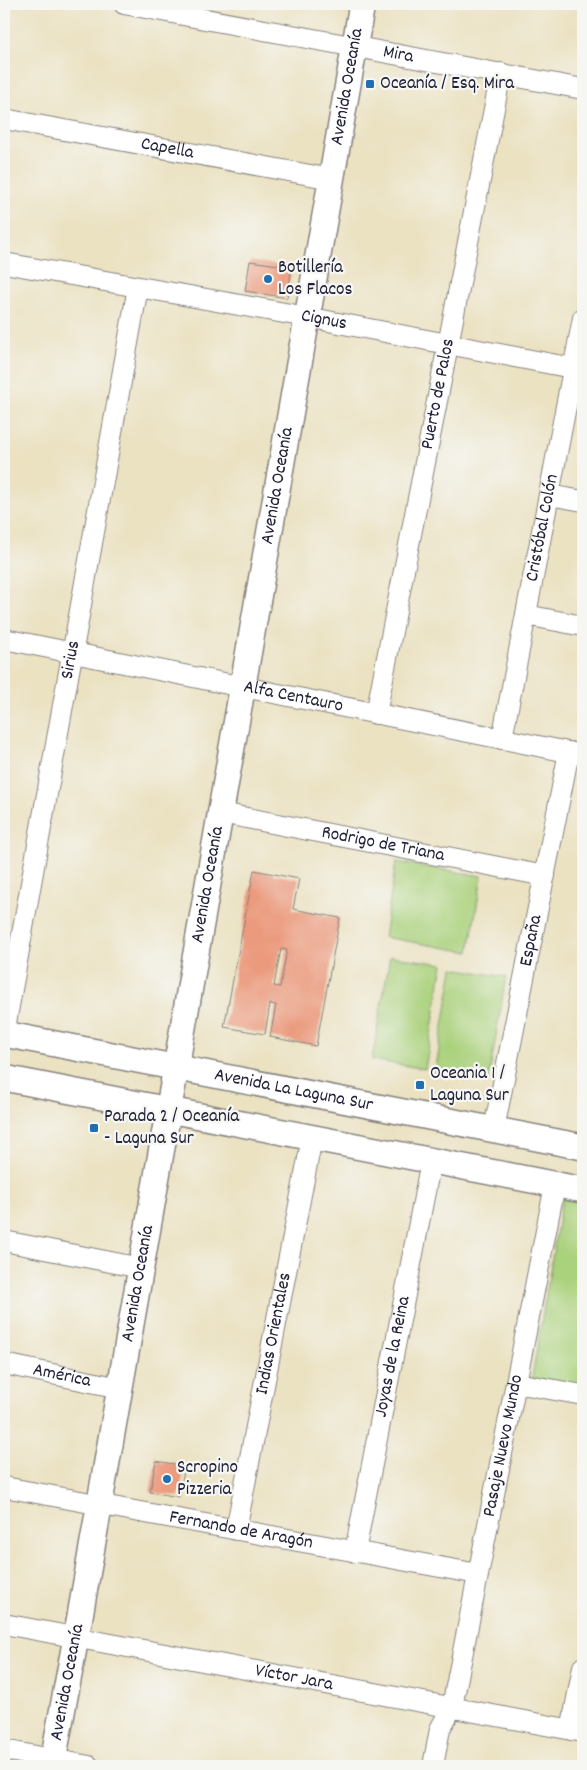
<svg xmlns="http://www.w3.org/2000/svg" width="587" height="1770" font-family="Dekko,sans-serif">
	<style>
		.green { fill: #aad17b; stroke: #667a5b }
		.building { fill: #eb9a7d; fill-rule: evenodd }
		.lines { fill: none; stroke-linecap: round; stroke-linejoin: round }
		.minor-casing { stroke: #86827e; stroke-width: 22 }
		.tertiary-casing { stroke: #86827e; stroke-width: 28 }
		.minor { stroke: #fff; stroke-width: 20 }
		.tertiary { stroke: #fff; stroke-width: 25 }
		.poi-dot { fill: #1f6fb2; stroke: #f6f6f2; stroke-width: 2 }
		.labels { text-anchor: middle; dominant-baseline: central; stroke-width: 4.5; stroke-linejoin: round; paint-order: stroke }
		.street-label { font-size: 19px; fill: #22223b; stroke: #f6f6f2 }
		.poi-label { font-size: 19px; fill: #22223b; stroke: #f6f6f2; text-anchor: start }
	</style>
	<rect width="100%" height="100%" fill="#f6f6f2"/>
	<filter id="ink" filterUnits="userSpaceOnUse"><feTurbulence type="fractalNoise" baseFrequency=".02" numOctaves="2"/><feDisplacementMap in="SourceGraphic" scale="10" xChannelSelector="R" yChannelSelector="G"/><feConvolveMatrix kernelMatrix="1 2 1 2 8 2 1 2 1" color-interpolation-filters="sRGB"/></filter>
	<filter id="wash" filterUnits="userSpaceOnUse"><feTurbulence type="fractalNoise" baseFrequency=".0096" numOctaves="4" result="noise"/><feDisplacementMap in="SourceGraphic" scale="20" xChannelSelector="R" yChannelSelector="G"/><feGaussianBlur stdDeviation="1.12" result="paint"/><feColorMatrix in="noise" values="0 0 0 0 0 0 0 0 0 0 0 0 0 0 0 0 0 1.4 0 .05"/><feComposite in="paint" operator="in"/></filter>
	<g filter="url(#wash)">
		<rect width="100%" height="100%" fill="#ebe2c2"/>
		<path class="green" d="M396,862L482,876L469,952L384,937Z
			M390,956L443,964L425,1069L372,1060Z
			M453,968L506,977L488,1082L435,1073Z
			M562,1199L583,1203V1386L532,1378Z"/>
		<g id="blocks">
			<path class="building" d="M250,261L292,267L287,298L245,291Z
				M254,870L299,879L293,909L340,918L316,1046L270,1037L276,1005L270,1004L265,1034L224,1027ZM281,949L287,950L280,987L274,986Z
				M156,1461L185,1466L179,1497L150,1492Z"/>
		</g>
	</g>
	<g filter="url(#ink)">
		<use href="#blocks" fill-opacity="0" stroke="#86827e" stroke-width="1"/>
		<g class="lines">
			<g class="minor-casing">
				<g id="minor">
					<path id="s1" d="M124,4L583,89"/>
					<path id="s2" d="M4,119L332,179"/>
					<path id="s3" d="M4,263L307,317L583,370"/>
					<path d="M549,495L583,501"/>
					<path d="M526,615L583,626"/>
					<path id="s4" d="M4,639L583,755"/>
					<path id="s5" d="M376,714L501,73"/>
					<path id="s6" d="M502,739L583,318"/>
					<path id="s7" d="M221,813L545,876"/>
					<path id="s8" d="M4,1034L138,287"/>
					<path id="s9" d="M494,1129L569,752"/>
					<path d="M4,1241L141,1268"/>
					<path id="s10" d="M4,1364L120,1388"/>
					<path d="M516,1383L583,1395"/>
					<path id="s11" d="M4,1487L478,1574"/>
					<path id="s12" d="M236,1530L312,1138"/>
					<path id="s13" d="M355,1552L431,1161"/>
					<path id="s14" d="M4,1624L583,1732"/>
					<path d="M571,1730L583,1667"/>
					<path d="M4,1750L89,1766"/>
					<path id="s15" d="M433,1766L440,1729L452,1707L555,1185"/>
				</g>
			</g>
			<g class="tertiary-casing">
				<g id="tertiary">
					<path id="s16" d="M4,1034L583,1147"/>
					<path d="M4,1078L583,1190"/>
					<path id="s17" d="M52,1766L80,1616L362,4"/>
				</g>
			</g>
			<use href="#minor" class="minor"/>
			<use href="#tertiary" class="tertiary"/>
		</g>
	</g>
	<g class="poi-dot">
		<rect x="365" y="79" width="10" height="10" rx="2.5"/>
		<circle cx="268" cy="279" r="5"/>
		<rect x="415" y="1080" width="10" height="10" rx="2.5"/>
		<rect x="89" y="1123" width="10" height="10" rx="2.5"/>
		<circle cx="167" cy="1479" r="5"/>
	</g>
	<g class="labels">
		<g class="street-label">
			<text stroke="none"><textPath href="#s1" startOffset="279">Mira</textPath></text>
			<text stroke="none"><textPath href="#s17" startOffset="1705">Avenida Oceanía</textPath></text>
			<text stroke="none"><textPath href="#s2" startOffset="166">Capella</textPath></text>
			<text stroke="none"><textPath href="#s3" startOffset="325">Cignus</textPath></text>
			<text stroke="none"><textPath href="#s5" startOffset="326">Puerto de Palos</textPath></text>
			<text stroke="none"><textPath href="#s17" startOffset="1300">Avenida Oceanía</textPath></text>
			<text stroke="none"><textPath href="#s6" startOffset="215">Cristóbal Colón</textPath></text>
			<text stroke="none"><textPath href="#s8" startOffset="380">Sirius</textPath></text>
			<text stroke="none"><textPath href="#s4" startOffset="295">Alfa Centauro</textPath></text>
			<text stroke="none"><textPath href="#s7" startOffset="165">Rodrigo de Triana</textPath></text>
			<text stroke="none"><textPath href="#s17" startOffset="895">Avenida Oceanía</textPath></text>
			<text stroke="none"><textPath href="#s9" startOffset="192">España</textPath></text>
			<text stroke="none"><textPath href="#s16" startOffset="295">Avenida La Laguna Sur</textPath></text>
			<text stroke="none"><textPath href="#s17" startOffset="490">Avenida Oceanía</textPath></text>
			<text stroke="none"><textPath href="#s12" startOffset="200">Indias Orientales</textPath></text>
			<text stroke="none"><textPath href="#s13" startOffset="199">Joyas de la Reina</textPath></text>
			<text stroke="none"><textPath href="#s10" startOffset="59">América</textPath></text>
			<text stroke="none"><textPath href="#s15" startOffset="329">Pasaje Nuevo Mundo</textPath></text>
			<text stroke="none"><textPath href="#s11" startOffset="241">Fernando de Aragón</textPath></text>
			<text stroke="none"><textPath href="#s14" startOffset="295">Víctor Jara</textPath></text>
			<text stroke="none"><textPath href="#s17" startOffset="85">Avenida Oceanía</textPath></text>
		</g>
		<g class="poi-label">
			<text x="380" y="84">Oceanía / Esq. Mira</text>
			<text x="278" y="268">Botillería<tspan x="278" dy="22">Los Flacos</tspan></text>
			<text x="430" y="1074">Oceania 1 /<tspan x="430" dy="22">Laguna Sur</tspan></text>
			<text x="104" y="1117">Parada 2 / Oceanía<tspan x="104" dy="22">- Laguna Sur</tspan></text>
			<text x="177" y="1468">Scropino<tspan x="177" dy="22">Pizzeria</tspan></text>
		</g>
	</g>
	<rect width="587" height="1770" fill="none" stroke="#f6f6f2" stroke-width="20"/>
</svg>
